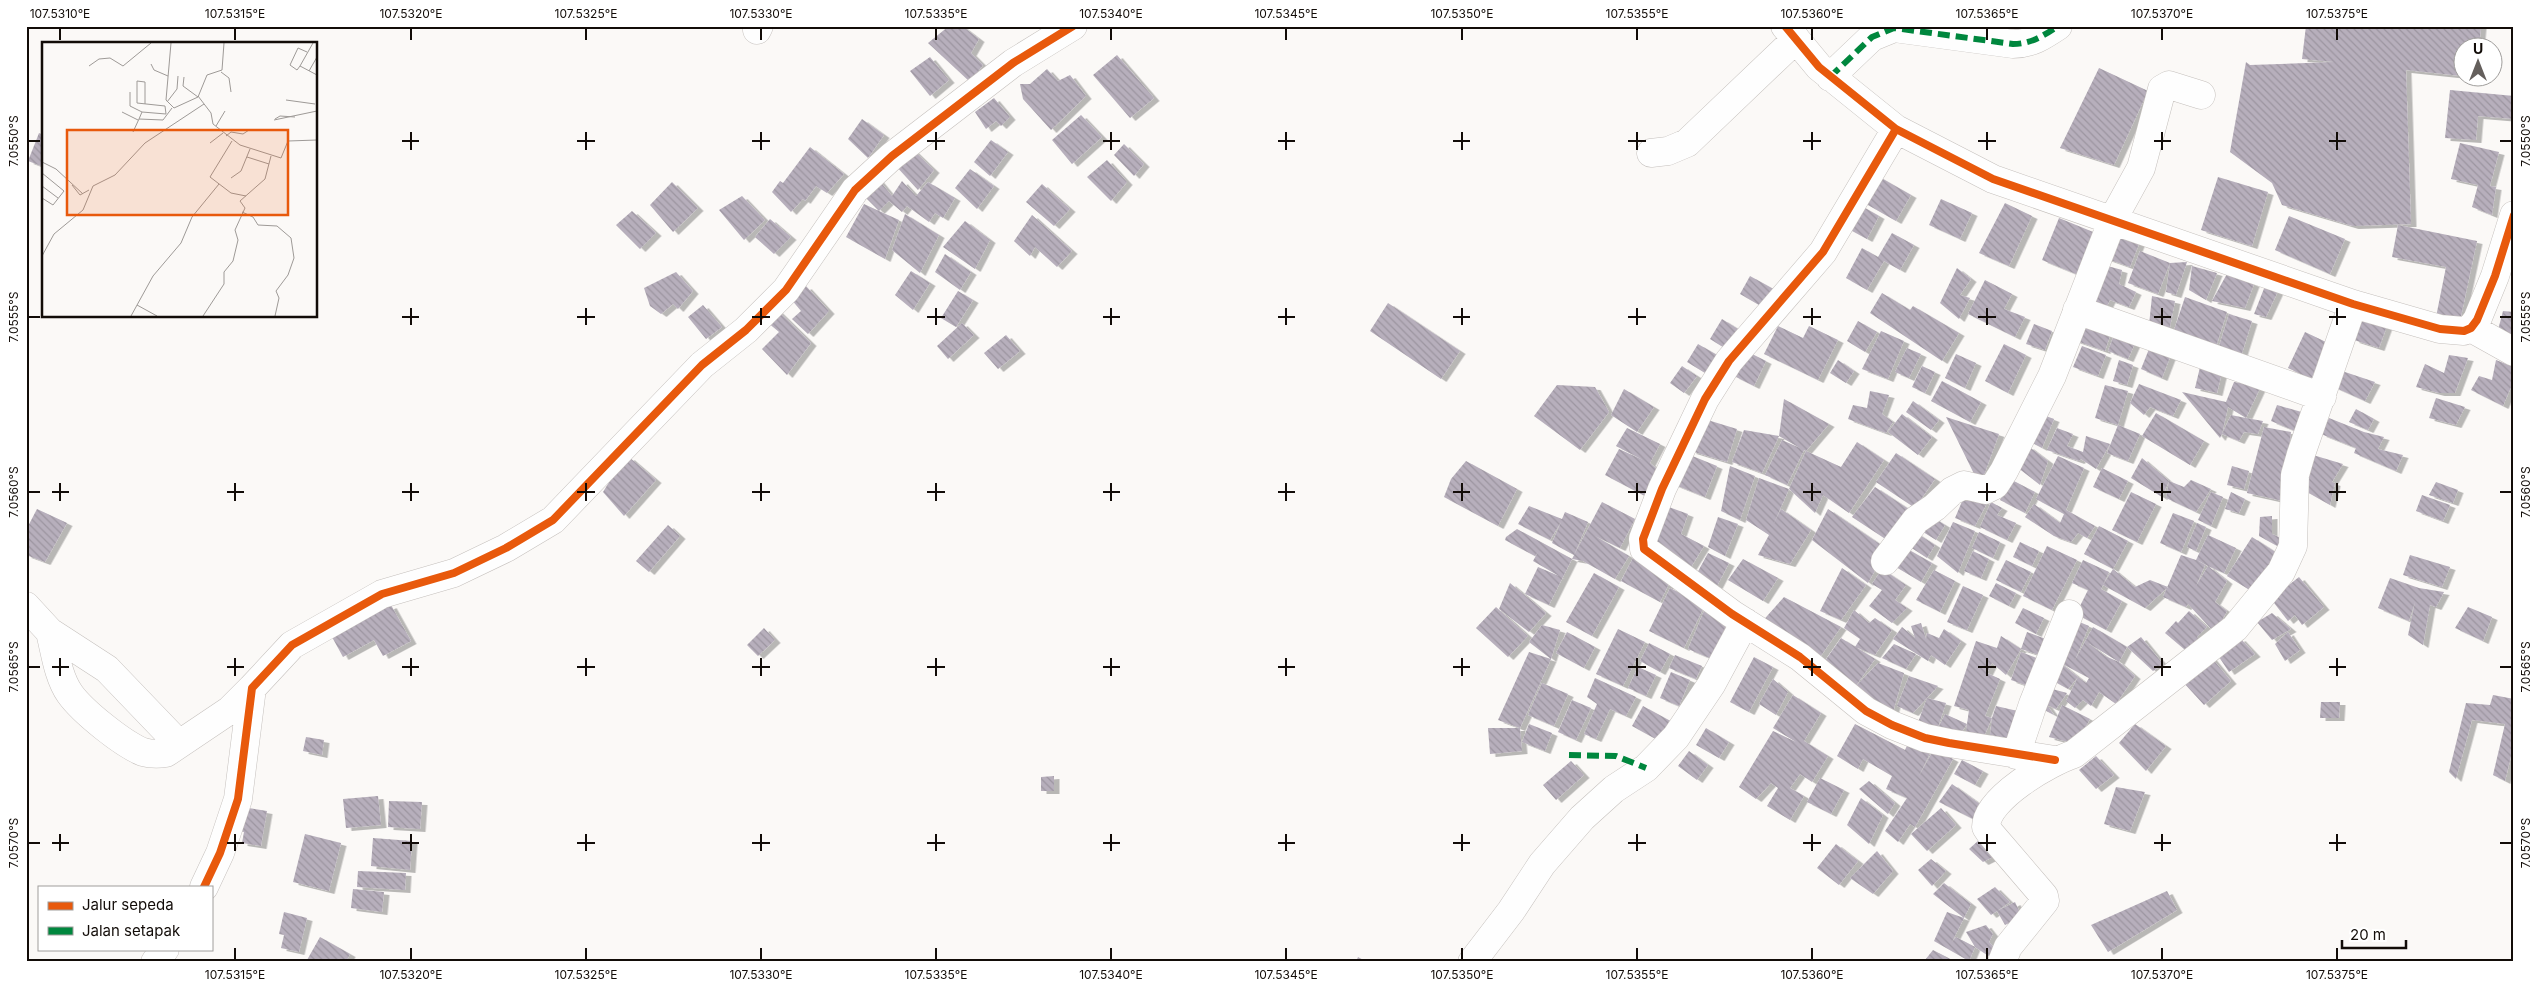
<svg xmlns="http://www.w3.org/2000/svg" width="2540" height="988" font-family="Inter,sans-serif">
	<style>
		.building { fill: url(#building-back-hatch); fill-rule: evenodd; filter: url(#shadow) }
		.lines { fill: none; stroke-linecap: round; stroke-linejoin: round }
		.minor-casing { stroke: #c5c0bd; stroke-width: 29 }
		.minor { stroke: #fefefe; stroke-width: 28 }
		.quiet { stroke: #00873e; stroke-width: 6; stroke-dasharray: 12 6; stroke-linecap: butt }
		.cycleway-casing { stroke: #fff; stroke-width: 11 }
		.cycleway { stroke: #e8590c; stroke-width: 8 }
		.ticks { fill: none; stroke: #120c08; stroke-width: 2 }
		.inset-road { fill: none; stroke: #9e9a97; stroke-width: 1 }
		.view { fill: #e8590c; fill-opacity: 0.15; stroke: #e8590c; stroke-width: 2.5 }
		.inset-edge { fill: none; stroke: #120c08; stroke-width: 2.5 }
		.neatline { fill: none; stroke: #120c08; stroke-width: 2 }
		.ticks-label { font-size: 12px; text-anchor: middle; fill: #120c08 }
	</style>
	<defs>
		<pattern id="building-back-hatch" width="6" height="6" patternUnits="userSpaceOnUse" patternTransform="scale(1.25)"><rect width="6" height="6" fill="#b7afbc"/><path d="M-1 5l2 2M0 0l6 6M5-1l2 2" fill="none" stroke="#9c95a0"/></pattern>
		<filter id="shadow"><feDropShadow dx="5.5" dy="3" stdDeviation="0" flood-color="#0004"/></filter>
	</defs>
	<rect width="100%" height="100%" fill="#fbf9f7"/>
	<path class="building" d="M949,26H962L979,39L971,53L983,65L970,82L928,43Z
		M2306,26H2481L2479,48H2462V76L2406,70L2411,224L2353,226L2282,205L2272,183L2230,152L2246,62L2250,65L2334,62L2302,59Z
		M1117,55L1154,98L1130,118L1093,75Z
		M930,57L949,80L930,96L910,71Z
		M2099,68L2148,91L2114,165L2060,148Z
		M1047,69L1058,81L1070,75L1086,96L1051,130L1023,99L1020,84H1030Z
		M2450,90L2514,96V119L2478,116L2476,140L2445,138Z
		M994,98L1010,117L1001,126L996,121L986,129L975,112Z
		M1081,115L1102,137L1072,164L1052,140Z
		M862,119L884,135L868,158L848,139Z
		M39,133L44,135V167L28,161Z
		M991,140L1008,152L990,176L974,162Z
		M2460,143L2499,152L2490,186L2496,187L2492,215L2472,207L2478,185L2451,179Z
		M1124,144L1144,164L1134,176L1114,155Z
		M810,147L844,174L827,193L816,186L805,201L803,199L791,212L772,192L780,181L783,183Z
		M912,149L934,170L918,190L895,165Z
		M1107,160L1127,182L1111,201L1087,177Z
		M970,169L994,186L977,209L955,188Z
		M1876,175L1911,195L1896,221L1861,201Z
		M2218,177L2268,192L2252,246L2201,230Z
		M878,179L892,196L902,181L916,196L928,182L955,198L943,218L935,213L929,222L907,206L902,212L889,201L879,211L899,220L885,259L846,237L864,204L879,211L860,192Z
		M672,182L698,208L673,232L650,205Z
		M1042,184L1070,209L1054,226L1026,202Z
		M742,196L765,220L744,240L719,210Z
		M1941,199L1972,213L1960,239L1929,225Z
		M2005,203L2032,216L2009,266L1979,253Z
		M1858,204L1879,216L1867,239L1845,227Z
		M632,211L656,233L640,249L616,225Z
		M905,214L939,235L920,273L892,250Z
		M1032,215L1072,251L1057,267L1035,247L1030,256L1014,241Z
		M2289,216L2345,239L2330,274L2275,250Z
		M2059,218L2098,234L2081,276L2042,260Z
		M770,219L791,237L774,254L755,237Z
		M965,221L990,240L975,269L943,247Z
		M2398,225L2477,241L2460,321L2436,317L2446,267L2392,257Z
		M2113,229L2141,239L2130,267L2102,257Z
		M1892,233L1914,245L1900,270L1884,261L1867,290L1846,278L1862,248L1878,257Z
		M2140,251L2170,263L2187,262L2176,295L2166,292L2170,263L2158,294L2128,283Z
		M945,254L971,272L960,290L935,272Z
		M2104,265L2122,270L2119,284L2136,292L2129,307L2110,300L2103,314L2091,306Z
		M2192,266L2217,273L2206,300L2189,290Z
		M1957,268L1971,279L1960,295L1970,298L1959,319L1940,303Z
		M911,271L930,283L913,310L895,295Z
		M676,272L693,291L678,309L673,304L661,314L650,306L644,288Z
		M2228,272L2254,284L2245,308L2212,301Z
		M1750,276L1777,291L1766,309L1740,294Z
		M1985,280L2012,294L2004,309L2025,317L2015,337L1968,314Z
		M806,286L829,311L808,334L792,319L801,311L791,299Z
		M2265,286L2278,291L2266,317L2254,314Z
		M958,291L973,300L956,327L941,318Z
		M1882,293L1910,310L1913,306L1959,333L1942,361L1870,313Z
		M2152,296L2175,301L2169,332L2149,325Z
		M2185,297L2227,312L2215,350L2172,336Z
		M1388,303L1460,351L1441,379L1370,331Z
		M703,305L722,327L706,339L688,317Z
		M777,310L811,343L787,375L762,349L779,332L767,322Z
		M2503,311L2514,312V338L2498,330Z
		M2229,314L2252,321L2239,363L2216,356Z
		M2080,315L2113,327L2105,351L2071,339Z
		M2362,318L2387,326L2379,348L2354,340Z
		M1722,319L1738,329L1726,349L1710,339Z
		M1858,321L1877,332L1865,352L1847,341Z
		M962,323L974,335L948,359L937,346Z
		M2034,324L2052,331L2045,350L2026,344Z
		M1778,326L1803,338L1809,326L1838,340L1818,380L1764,354Z
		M2116,330L2137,339L2128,359L2108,351Z
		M1881,331L1904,341L1888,379L1862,369Z
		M2305,332L2328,343L2311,379L2288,368Z
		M1006,335L1020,351L998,369L984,353Z
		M1698,344L1717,355L1705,373L1687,362Z
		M2004,344L2026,355L2008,393L1985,381Z
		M2151,344L2172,352L2162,378L2141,369Z
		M2082,346L2106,355L2098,376L2073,367Z
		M1907,348L1921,354L1909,378L1895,372Z
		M1746,351L1766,361L1754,386L1734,376Z
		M1956,354L1976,363L1965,388L1945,378Z
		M2449,355L2468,358L2455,393H2439L2416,387L2425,364L2444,373Z
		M1838,360L1854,371L1846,383L1830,373Z
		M2119,360L2133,365L2127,385L2113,381Z
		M2496,360L2514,367V380L2503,406L2471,390L2479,376L2492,380Z
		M2201,363L2223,368L2217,393L2195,388Z
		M1682,366L1697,376L1684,393L1670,383Z
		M1922,366L1935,372L1925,393L1912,387Z
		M2342,371L2375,382L2365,401L2334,387Z
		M1942,381L1981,402L1970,422L1931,401Z
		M2234,382L2261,386L2246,418L2263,421L2258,434L2244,432L2239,441L2222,434L2220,438L2182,392L2226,402ZM2228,407L2246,418L2231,415L2222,434Z
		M2139,384L2181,400L2173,416L2150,407L2144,415L2130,403Z
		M1557,385L1595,387L1609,412L1580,450L1534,416Z
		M2105,385L2128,391L2118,425L2095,418Z
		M1624,389L1654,407L1637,432L1611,415Z
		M1870,391L1889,395L1882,414L1893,422L1886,433L1848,419L1853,405L1867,408Z
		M2436,398L2465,407L2456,425L2429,418Z
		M1784,399L1829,424L1806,451L1841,467L1857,442L1884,460L1849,513L1823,495L1815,513L1789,489L1806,451L1804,450L1787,485L1765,475L1782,440L1800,448L1779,436Z
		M1913,401L1939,420L1931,430L1906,412Z
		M2277,405L2305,413L2300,433L2271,421Z
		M2356,409L2374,419L2368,430L2349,422Z
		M2038,413L2054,419L2042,448L2027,440Z
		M2156,413L2204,441L2190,465L2142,436Z
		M1902,414L1932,437L1918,455L1888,432Z
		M1946,417L1999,434L1980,486Z
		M1701,418L1737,429L1727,462L1691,451Z
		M2329,418L2364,432L2384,437L2378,449L2403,455L2396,471L2354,453L2356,448L2321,434Z
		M2118,425L2140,434L2128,461L2107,453Z
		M2264,427L2291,432L2283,501L2247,493Z
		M1627,428L1660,444L1650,463L1659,471L1645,496L1605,475L1619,449L1643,460L1616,446Z
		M2057,428L2073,434L2067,446L2083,452L2086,436L2110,444L2096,469L2081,459L2079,461L2047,450Z
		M1744,430L1779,436L1762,473L1732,462Z
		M2028,446L2048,461L2040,485L2013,464Z
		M1685,453L1717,466L1705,497L1673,484Z
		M1896,453L1935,479L1915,508L1876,482Z
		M2313,455L2343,464L2332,482L2335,483L2330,505L2300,488Z
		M2058,456L2084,468L2066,510L2095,526L2087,538L2078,533L2071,542L2054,536L2025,517L2034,504L2060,523L2064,514L2036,499Z
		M629,457L656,480L624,516L603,492L617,469Z
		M2142,458L2169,481L2184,487L2191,480L2211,489L2196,512L2166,498L2169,481L2162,497L2131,478Z
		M1466,461L1517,489L1498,526L1444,497L1451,479Z
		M1730,466L1755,476L1740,520L1721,511Z
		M2232,466L2249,471L2244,489L2227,485Z
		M2102,468L2128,481L2119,499L2093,487Z
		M1759,478L1789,489L1774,523L1781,509L1811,530L1790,564L1758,555L1769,535L1746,520Z
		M2010,479L2035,492L2025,513L2000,500Z
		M2436,482L2458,490L2453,503L2429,495Z
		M1875,487L1910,510L1893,544L1852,517Z
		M1966,492L1987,503L1975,526L1955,518Z
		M2131,492L2156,504L2137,542L2112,530Z
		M2211,492L2223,497L2211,526L2198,520Z
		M2231,492L2245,499L2239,513L2225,509Z
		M2422,495L2450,505L2443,521L2416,511Z
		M1602,502L1635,519L1620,548L1595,536L1629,556L1615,579L1583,561L1572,559Z
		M1991,502L2002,508L1997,515L2016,523L2007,540L1980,527Z
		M1529,506L1562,519L1565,512L1588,522L1574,555L1552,543L1561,522L1550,540L1518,524Z
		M1666,506L1688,514L1681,534L1704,546L1691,567L1650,545Z
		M37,509L67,523L45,562L26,555V530Z
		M1828,509L1887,549L1868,583L1812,540Z
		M2173,513L2194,521L2181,552L2160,543Z
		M1929,515L1945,525L1936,540L1920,530Z
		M2272,516V534L2283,539L2281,548L2259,536L2260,517Z
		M1718,517L1738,524L1725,556L1708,547Z
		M1953,522L1975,531L1958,573L1937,556Z
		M2197,523L2206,527L2196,551L2187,547Z
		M668,525L680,536L649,572L636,561Z
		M2099,526L2128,541L2113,569L2135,587L2150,580L2168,587L2145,608L2103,585L2101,589L2122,601L2106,630L2076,614L2088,590L2072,583L2083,560L2109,572L2103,585L2113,569L2084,554Z
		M1517,529L1572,559L1549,605L1525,594L1538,567L1559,576L1533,561L1538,552L1535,556L1505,540L1506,537Z
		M1915,532L1935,545L1927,558L1907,545Z
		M1979,532L2000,542L1993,558L1972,548Z
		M2208,535L2236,548L2224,573L2208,566L2227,581L2215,602L2227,611L2215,633L2188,604L2186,607L2163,597L2181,555L2196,560ZM2197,560L2208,566L2196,586L2205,565Z
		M2252,537L2280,555L2256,594L2227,576Z
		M2020,542L2039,551L2032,566L2013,557Z
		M1902,546L1932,563L1921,582L1891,564Z
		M2047,546L2077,560L2052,610L2023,596Z
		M1973,551L1989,559L1981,578L1964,571Z
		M1708,553L1729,563L1717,586L1696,575Z
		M2410,555L2450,567L2442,587L2403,575Z
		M1633,558L1672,578L1660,602L1621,581Z
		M1743,559L1778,578L1763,601L1728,580Z
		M2006,560L2031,572L2021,592L1996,580Z
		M1842,568L1866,585L1841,620L1820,611Z
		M1882,569L1906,585L1895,600L1907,608L1892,623L1869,606L1882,590L1872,584Z
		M1934,570L1955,581L1940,612L1916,600Z
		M1594,573L1619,587L1592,636L1566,622Z
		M2299,577L2324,607L2302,625L2295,615L2288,621L2271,599Z
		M2390,578L2419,588L2444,592L2436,607L2430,605L2423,645L2408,635L2415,602L2409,621L2378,608Z
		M1510,583L1546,613L1529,632L1499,609Z
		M1996,583L2016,593L2009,606L1989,596Z
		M1963,586L1983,595L1967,630L1947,622Z
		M1670,588L1705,605L1684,648L1649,631Z
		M1784,597L1841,627L1818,660L1759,625Z
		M391,605L411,641L383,656L374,640L343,657L332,637Z
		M1496,607L1528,636L1508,657L1476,628Z
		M2468,607L2492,617L2483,641L2455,628Z
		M2023,608L2044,618L2036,634L2015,623Z
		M1854,610L1869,623L1875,618L1892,630L1875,655L1855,647L1860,639L1844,628Z
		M1704,611L1728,621L1712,659L1688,649Z
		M2189,611L2207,627L2197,637L2205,644L2191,655L2165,633L2176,621L2178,623Z
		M2272,613L2291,629L2272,640L2257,622Z
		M2070,618L2089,626L2075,660L2093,627L2127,647L2119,662L2135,676L2116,704L2099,692L2091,706L2083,700L2075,708L2066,701L2078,677L2068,689L2048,678ZM2088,643L2119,662L2105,656ZM2059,662L2089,678L2086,683L2078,677Z
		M1921,623L1926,639L1927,633L1939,638L1944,629L1961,641L1945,665L1931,655L1928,661L1893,639L1902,627L1915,638L1911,626Z
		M1542,625L1560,630L1551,659L1529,642Z
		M764,628L775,640L758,656L747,645Z
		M1618,629L1645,642L1623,686L1596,674Z
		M1567,632L1595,647L1584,668L1556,653Z
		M2027,632L2054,642L2048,658L2021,649Z
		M2288,632L2300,650L2285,661L2275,644Z
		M2001,636L2021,649L2006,675L1992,663L1987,673L2000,679L1985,716L1992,718L1996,706L2022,712L2015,740L1990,735L1992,718L1982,741L1965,739L1967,724L1957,739L1916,728L1927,698L1946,703L1937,730L1945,714L1967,724L1969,710L1954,706L1976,641L1997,648Z
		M2141,637L2163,664L2153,671L2127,647Z
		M1841,638L1875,659L1855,687L1878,663L1904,673L1893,712L1867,703L1822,665Z
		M2240,638L2255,654L2229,672L2217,654Z
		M1649,643L1670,654L1660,672L1640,661Z
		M1894,644L1916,654L1906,669L1882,658Z
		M1529,652L1551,659L1520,728L1522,751L1490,754L1488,728H1520L1498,720Z
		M2021,652L2047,662L2037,689L2011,680Z
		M1675,655L1702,666L1696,679L1669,668Z
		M1754,657L1773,667L1749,712L1730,702Z
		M2211,657L2231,681L2204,705L2183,682Z
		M1638,667L1656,675L1646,696L1628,688Z
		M1671,672L1690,680L1679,706L1660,698Z
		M1909,676L1938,686L1913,713L1897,706Z
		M1595,678L1636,697L1626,716L1610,709L1596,739L1584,734L1597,704L1587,697Z
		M1773,679L1788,692L1776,715L1759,704Z
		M1542,683L1568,694L1554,726L1528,715Z
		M2045,687L2067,693L2056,709L2047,705L2054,715L2037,706Z
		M1793,695L1821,713L1804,741L1828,756L1812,782L1800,774L1790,788L1804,796L1790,820L1767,806L1778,788L1771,783L1756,799L1739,787L1773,731L1796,742L1773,728Z
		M2493,695L2514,699V744L2505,781L2493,775L2505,724L2472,720L2456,779L2449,772L2466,703L2490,705Z
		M1572,700L1591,708L1576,740L1558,732Z
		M2321,702H2340L2339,718H2320Z
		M2062,705L2090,719L2076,744L2049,737Z
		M1643,706L1674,723L1663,743L1632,726Z
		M1529,724L1552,733L1545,751L1522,742Z
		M1855,724L1905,750L1910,739L1932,749L1919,776L1934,749L1953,759L1915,827L1910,824L1898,842L1885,831L1907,798L1886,789L1892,776L1863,759L1858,769L1837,756Z
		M2135,724L2166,746L2146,771L2119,743Z
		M1706,728L1729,742L1719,758L1696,745Z
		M306,737L324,740L322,755L303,751Z
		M1689,751L1708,765L1697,780L1678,766Z
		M2096,756L2114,775L2096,789L2079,770Z
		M1962,760L1983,771L1975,785L1954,774Z
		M1571,761L1584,775L1556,800L1543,785Z
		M1054,776V791H1041V777Z
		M1820,778L1844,790L1831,814L1807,802Z
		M1869,781L1895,803L1888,814L1859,789Z
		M1952,784L1984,807L1973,819L1939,802Z
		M2116,787L2145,792L2130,831L2104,824Z
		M378,796L381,825L346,828L343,799Z
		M1861,798L1883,815L1869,844L1847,825Z
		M389,801L422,802L420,829L388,827Z
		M243,807L267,811L261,846L242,843L244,832L239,831Z
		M1941,808L1956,825L1927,851L1911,834Z
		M305,834L341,843L329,891L293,882Z
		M373,838L412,841L410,870L371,866Z
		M1979,840L1995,856L1983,862L1969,849Z
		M1836,844L1858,861L1839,885L1817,868Z
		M1877,851L1893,871L1873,894L1850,878Z
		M1931,859L1946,871L1932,886L1918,870Z
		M358,871L406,873L405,890L357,887Z
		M1944,883L1971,904L1952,942L1956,937L1975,947L1966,932L1986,925L1993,934L1989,942L1996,949L1990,957L1975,947L1969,961L1934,941L1947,912L1964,918L1933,894Z
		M1995,887L2010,902L1997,911L2015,902L2022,917L2005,925L1997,911L1991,915L1977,899Z
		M353,889L384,892L382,912L351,908Z
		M2167,891L2177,910L2108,952L2091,925Z
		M284,912L307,918L299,952L281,948L284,935L279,934Z
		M320,937L350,954L346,962L307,960Z
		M1933,950L1956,962H1929L1925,960Z
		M1358,957L1367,962H1356Z"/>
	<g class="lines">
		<g class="minor-casing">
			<path id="minor" d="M1785,26L1819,67L1896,129L1993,179L2353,304L2440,329L2464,331L2471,328L2477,320L2495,276L2514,215
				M757,30L759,26
				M1830,77L1872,37L1894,28L2013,44C2031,44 2043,36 2058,26
				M1896,129L1823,252L1729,361L1705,399L1662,489L1643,539L1644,549L1732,614L1800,657L1866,711L1892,725L1925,738L1949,743L2055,760
				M1651,153L1668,151L1687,143L1796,39
				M2077,310L2322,397
				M2471,328L2514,352
				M1885,561L1916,520L1935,507L1952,491L1964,485L1985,490L1995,485L2004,471L2052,376L2113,219L2141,168L2162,89L2169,85L2201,95
				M26,606L50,632L107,669L178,743
				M50,632C55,652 58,677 70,694C83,712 123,744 143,752C150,754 159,754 166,753L230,710L252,688
				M2016,755L2033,704L2069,614
				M204,887L220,853L238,799L252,688L292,645L382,594L454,573L506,548L553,520L702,365L746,330L786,290L855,190L892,156L1013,63L1073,26
				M155,962L165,949
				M1472,962L1511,911L1542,864L1582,818L1614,789L1646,768L1676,737L1711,685L1745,622
				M2002,962L2008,947L2045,901L2044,896L1990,833L1986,827C1986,798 2050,762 2074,754L2235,628L2281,572L2293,546L2295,475L2301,454L2353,304"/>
		</g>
		<use href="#minor" class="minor"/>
		<path class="quiet" d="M1830,77L1872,37L1894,28L2013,44C2031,44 2043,36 2058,26
			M1569,755L1616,756L1646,768"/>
		<g class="cycleway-casing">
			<path id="cycleway" d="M1785,26L1819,67L1896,129L1993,179L2353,304L2440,329L2464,331L2471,328L2477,320L2495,276L2514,215
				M1896,129L1823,252L1729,361L1705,399L1662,489L1643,539L1644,549L1732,614L1800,657L1866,711L1892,725L1925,738L1949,743L2055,760
				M204,887L220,853L238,799L252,688L292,645L382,594L454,573L506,548L553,520L702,365L746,330L786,290L855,190L892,156L1013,63L1073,26"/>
		</g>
		<use href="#cycleway" class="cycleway"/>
	</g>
	<path class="ticks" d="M60,28V40M235,28V40M411,28V40M586,28V40M761,28V40M936,28V40M1111,28V40M1286,28V40M1462,28V40M1637,28V40M1812,28V40M1987,28V40M2162,28V40M2337,28V40M411,132V150M586,132V150M761,132V150M936,132V150M1111,132V150M1286,132V150M1462,132V150M1637,132V150M1812,132V150M1987,132V150M2162,132V150M2337,132V150M28,141H40M402,141H419M577,141H595M752,141H770M927,141H945M1103,141H1120M1278,141H1295M1453,141H1470M1628,141H1646M1803,141H1821M1978,141H1996M2154,141H2171M2329,141H2346M2500,141H2512M411,308V325M586,308V325M761,308V325M936,308V325M1111,308V325M1286,308V325M1462,308V325M1637,308V325M1812,308V325M1987,308V325M2162,308V325M2337,308V325M28,317H40M402,317H419M577,317H595M752,317H770M927,317H945M1103,317H1120M1278,317H1295M1453,317H1470M1628,317H1646M1803,317H1821M1978,317H1996M2154,317H2171M2329,317H2346M2500,317H2512M60,483V501M235,483V501M411,483V501M586,483V501M761,483V501M936,483V501M1111,483V501M1286,483V501M1462,483V501M1637,483V501M1812,483V501M1987,483V501M2162,483V501M2337,483V501M28,492H40M52,492H69M227,492H244M402,492H419M577,492H595M752,492H770M927,492H945M1103,492H1120M1278,492H1295M1453,492H1470M1628,492H1646M1803,492H1821M1978,492H1996M2154,492H2171M2329,492H2346M2500,492H2512M60,658V676M235,658V676M411,658V676M586,658V676M761,658V676M936,658V676M1111,658V676M1286,658V676M1462,658V676M1637,658V676M1812,658V676M1987,658V676M2162,658V676M2337,658V676M28,667H40M52,667H69M227,667H244M402,667H419M577,667H595M752,667H770M927,667H945M1103,667H1120M1278,667H1295M1453,667H1470M1628,667H1646M1803,667H1821M1978,667H1996M2154,667H2171M2329,667H2346M2500,667H2512M60,834V851M235,834V851M411,834V851M586,834V851M761,834V851M936,834V851M1111,834V851M1286,834V851M1462,834V851M1637,834V851M1812,834V851M1987,834V851M2162,834V851M2337,834V851M28,843H40M52,843H69M227,843H244M402,843H419M577,843H595M752,843H770M927,843H945M1103,843H1120M1278,843H1295M1453,843H1470M1628,843H1646M1803,843H1821M1978,843H1996M2154,843H2171M2329,843H2346M2500,843H2512M235,948V960M411,948V960M586,948V960M761,948V960M936,948V960M1111,948V960M1286,948V960M1462,948V960M1637,948V960M1812,948V960M1987,948V960M2162,948V960M2337,948V960"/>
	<g transform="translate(42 42)">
		<rect width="275" height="275" fill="#fbf9f7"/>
		<path class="inset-road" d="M129,1L124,58L132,66L156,55L165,33L180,28L182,1M271,1L258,24L275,33M109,22L112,28L126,34M47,24L57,17L68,16L81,24L109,1M258,24L255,28L248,23L256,6L265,10M267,29L275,15M179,30L187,36L189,50M142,35L141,44L156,55M88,50V64L100,70M156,54L169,71L171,82L198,103L239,116L246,99L275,98M244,58L273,62M125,60L135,47L136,34M80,70L96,78M97,77L100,70L124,72L123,64L95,61V39L103,40V62M233,77L238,74L253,75M232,78L275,69M174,84L183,69M91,90L97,77L121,78L130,66M184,94L189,90L201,92L207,88M190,99L168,135L189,151L204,154M168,101L181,91M205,115L227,122M0,120L14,127L41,152M0,131L22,149L11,163L0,156M189,136L199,129L208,107M30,143L38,153L47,148M0,144L16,156M200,170L211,175L216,183L235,184L249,196L252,216L246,233L234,249L237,256L233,274M0,214L12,192L41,168L51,144L73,133L103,101L162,62M95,263L115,274M89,274L111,234L139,201L150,175L177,142M161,274L182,242V230L191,219L196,198L193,188L203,166L198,159L223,137L229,114"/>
		<path class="view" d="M25,88H246V173H25Z"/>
		<rect width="275" height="275" class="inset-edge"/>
	</g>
	<rect width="2540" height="988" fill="none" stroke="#ffffff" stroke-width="55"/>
	<rect x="38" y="886" width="175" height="65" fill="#ffffff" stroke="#a09e9c"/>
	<rect x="48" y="902" width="25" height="8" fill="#e8590c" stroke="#a09e9c"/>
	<text x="82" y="910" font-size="15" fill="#120c08">Jalur sepeda</text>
	<rect x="48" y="927" width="25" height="8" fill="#00873e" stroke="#a09e9c"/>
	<text x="82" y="936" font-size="15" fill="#120c08">Jalan setapak</text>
	<g transform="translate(2478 62)"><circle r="24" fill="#ffffff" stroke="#a09e9c"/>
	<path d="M0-4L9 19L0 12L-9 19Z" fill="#645f5c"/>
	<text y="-8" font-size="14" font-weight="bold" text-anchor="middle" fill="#120c08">U</text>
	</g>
	<path d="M2342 940v8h64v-8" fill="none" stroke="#120c08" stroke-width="2.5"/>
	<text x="2350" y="940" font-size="15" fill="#120c08" stroke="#ffffff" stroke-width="4" paint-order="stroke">20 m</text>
	<rect x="28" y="28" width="2484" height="932" class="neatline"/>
	<g class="ticks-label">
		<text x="60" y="18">107.5310°E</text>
		<text x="235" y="18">107.5315°E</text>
		<text x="411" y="18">107.5320°E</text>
		<text x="586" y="18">107.5325°E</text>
		<text x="761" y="18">107.5330°E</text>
		<text x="936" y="18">107.5335°E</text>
		<text x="1111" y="18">107.5340°E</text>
		<text x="1286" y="18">107.5345°E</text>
		<text x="1462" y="18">107.5350°E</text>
		<text x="1637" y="18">107.5355°E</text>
		<text x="1812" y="18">107.5360°E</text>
		<text x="1987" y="18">107.5365°E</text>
		<text x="2162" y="18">107.5370°E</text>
		<text x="2337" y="18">107.5375°E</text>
		<text transform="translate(14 141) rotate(-90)" y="4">7.0550°S</text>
		<text transform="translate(2526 141) rotate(-90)" y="4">7.0550°S</text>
		<text transform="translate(14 317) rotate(-90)" y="4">7.0555°S</text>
		<text transform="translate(2526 317) rotate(-90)" y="4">7.0555°S</text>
		<text transform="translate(14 492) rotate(-90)" y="4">7.0560°S</text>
		<text transform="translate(2526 492) rotate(-90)" y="4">7.0560°S</text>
		<text transform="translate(14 667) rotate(-90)" y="4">7.0565°S</text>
		<text transform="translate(2526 667) rotate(-90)" y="4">7.0565°S</text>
		<text transform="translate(14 843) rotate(-90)" y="4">7.0570°S</text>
		<text transform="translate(2526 843) rotate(-90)" y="4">7.0570°S</text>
		<text x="235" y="979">107.5315°E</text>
		<text x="411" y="979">107.5320°E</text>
		<text x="586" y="979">107.5325°E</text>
		<text x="761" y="979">107.5330°E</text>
		<text x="936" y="979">107.5335°E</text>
		<text x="1111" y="979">107.5340°E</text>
		<text x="1286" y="979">107.5345°E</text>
		<text x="1462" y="979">107.5350°E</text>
		<text x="1637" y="979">107.5355°E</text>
		<text x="1812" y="979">107.5360°E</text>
		<text x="1987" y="979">107.5365°E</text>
		<text x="2162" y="979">107.5370°E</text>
		<text x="2337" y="979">107.5375°E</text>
	</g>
</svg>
